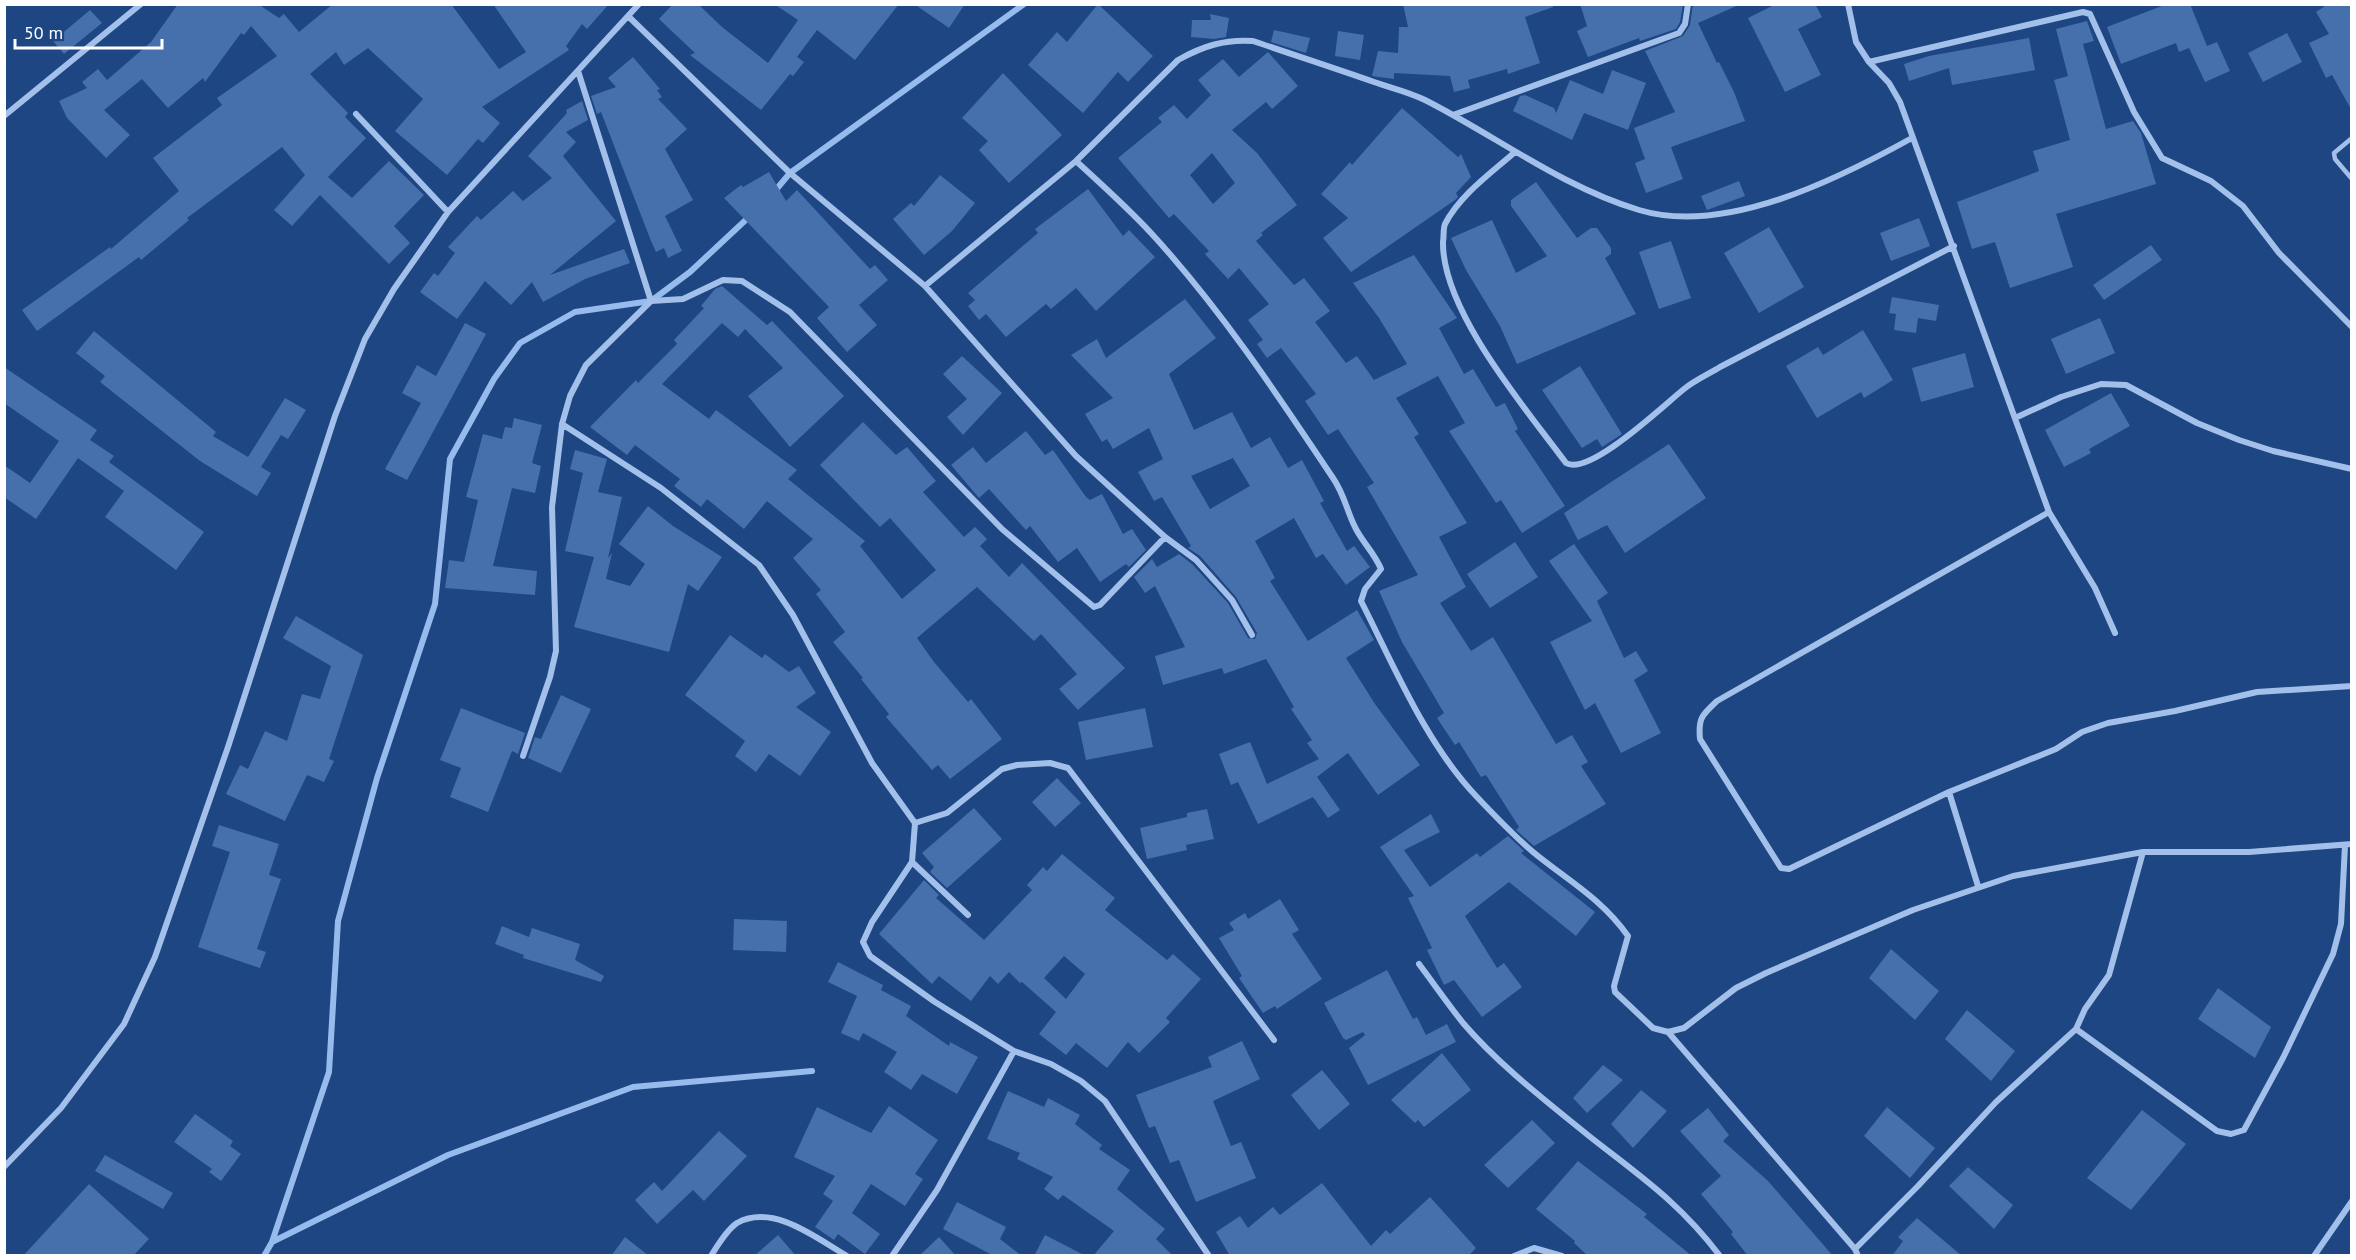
<svg xmlns="http://www.w3.org/2000/svg" width="2356" height="1260" font-family="'PT Sans',sans-serif">
	<style>
		.lines { fill: none; stroke-linecap: round; stroke-linejoin: round }
		.stream { stroke: #96bbec; stroke-width: 6 }
		.building { fill: #4570ac; fill-rule: evenodd }
		.lane { stroke: #a3c0ea; stroke-width: 4.5 }
		.street { stroke: #a3c0ea; stroke-width: 6 }
	</style>
	<rect width="100%" height="100%" fill="#1d4683"/>
	<g class="lines">
		<path class="stream" d="M774,192L790,173L1024,4
			M272,1242L448,1155L633,1087L812,1071
			M264,1256L272,1242L329,1072L338,921L377,778L435,604L450,459L494,379L520,343L575,312L651,301L690,272L750,216"/>
	</g>
	<path class="building" d="M178,4H258L279,18L284,14L299,32L333,4H451L499,69L526,52L493,4H609L587,29L582,24L566,46L569,50L482,107L500,123L483,143L478,139L447,175L395,131L423,99L368,48L344,65L336,52L310,74L348,113L345,117L366,138L328,177L352,198L389,161L424,195L394,226L410,243L389,264L320,195L292,226L274,210L305,175L282,147L187,218L189,220L141,260L139,257L37,331L22,310L110,247L111,249L179,191L153,158L222,105L217,98L277,56L251,26L244,35L241,33L205,82L203,78L168,108L142,79L104,110L130,135L106,158L67,118L59,101L87,88L82,82L98,69L107,80L151,42Z
		M673,4H698L722,27L768,63L798,20L774,4H899L855,60L817,30L797,57L804,62L793,76L790,74L761,110L690,55L695,53L659,19Z
		M914,4H965L949,28Z
		M1098,4L1153,56L1128,82L1118,72L1083,113L1028,65L1057,32L1067,42Z
		M1403,4H1553V7L1525,17L1540,63L1508,74L1507,69L1468,80L1470,88L1454,92L1450,76L1394,73V79L1372,76L1378,51L1398,53L1399,27H1408Z
		M1580,4H1683L1680,22L1676,29L1640,41L1639,38L1588,57L1577,31L1587,26Z
		M1693,4H1741L1698,23L1717,63L1719,62L1734,92L1745,121L1671,147L1683,179L1646,193L1635,163L1645,159L1634,128L1675,112L1645,51L1683,36L1690,25Z
		M1776,4H1815L1822,17L1798,29L1821,75L1785,92L1748,18Z
		M2167,4H2190L2207,46L2217,42L2230,71L2205,82L2189,48L2179,52L2176,43L2121,64L2107,27Z
		M2328,4H2352V111L2332,75L2326,78L2309,43L2329,34L2316,12Z
		M90,10L102,23L64,54L53,41Z
		M1210,14L1229,18L1226,37L1214,39L1191,37L1192,20H1211Z
		M2087,21L2094,41L2083,44L2106,129L2133,121L2141,133L2156,184L2056,214L2073,267L2010,288L1995,242L1972,249L1957,202L2039,171L2033,151L2070,140L2054,80L2068,76L2056,29Z
		M1274,30L1310,38L1306,53L1271,42Z
		M1338,31L1364,35L1360,60L1335,56Z
		M2287,33L2302,62L2263,82L2248,53Z
		M2029,38L2035,70L1952,85L1949,68L1909,81L1904,64L1929,56Z
		M1268,52L1298,86L1272,109L1266,102L1232,130L1257,153L1297,205L1261,233L1263,235L1256,241L1294,285L1304,278L1330,311L1315,322L1346,363L1357,356L1374,380L1407,364L1379,318L1353,283L1414,255L1457,318L1439,328L1464,374L1473,369L1496,407L1505,403L1518,429L1515,431L1565,506L1522,533L1501,500L1496,503L1449,431L1465,423L1438,376L1396,398L1419,434L1414,437L1467,523L1439,537L1466,587L1440,603L1471,651L1493,637L1556,744L1572,735L1588,762L1581,766L1606,804L1534,846L1516,830L1519,827L1486,775L1481,777L1459,742L1455,745L1437,718L1444,713L1402,642L1379,591L1418,575L1367,487L1374,483L1338,429L1328,435L1305,401L1316,394L1281,348L1267,358L1257,344L1263,340L1248,320L1269,304L1239,268L1228,279L1205,254L1209,251L1174,214L1169,218L1118,158L1162,122L1158,118L1174,105L1187,119L1211,95L1198,80L1223,59L1239,77ZM1212,153L1235,183L1213,204L1190,175Z
		M633,57L660,89L657,90L662,97L658,99L687,129L665,149L693,200L665,216L682,251L668,258L664,248L656,252L651,241L601,112L597,114L591,96L616,87L608,78Z
		M1612,70L1646,83L1628,130L1584,113L1572,140L1513,111L1520,96L1525,95L1554,108L1556,113L1570,80L1603,94Z
		M1003,73L1062,135L1009,183L979,150L988,141L962,118Z
		M582,101L588,120L566,132L576,142L563,156L616,221L550,275L624,249L630,263L585,279L543,302L532,282L511,305L485,281L457,319L420,292L434,273L438,276L455,253L448,247L477,216L481,220L513,191L523,201L552,178L528,156L567,113L566,110Z
		M1402,108L1458,157L1461,154L1471,177L1456,193L1458,197L1455,200L1351,272L1323,238L1348,218L1321,194L1350,162L1352,165Z
		M769,172L786,201L797,190L870,269L875,265L888,280L859,305L877,325L847,352L817,318L829,307L724,198L741,185L743,187Z
		M940,175L975,203L952,231L924,255L893,219L911,203L914,206Z
		M1739,181L1745,196L1707,210L1701,196Z
		M1536,182L1577,238L1591,228H1597L1611,248V254L1605,258L1636,314L1517,364L1500,326L1466,270L1451,238L1492,220L1516,273L1547,256L1511,206V200Z
		M1088,189L1123,236L1129,230L1155,257L1096,311L1076,288L1051,309L1046,304L1006,337L986,314L979,320L968,306L975,300L968,293L1038,233L1035,229Z
		M1919,218L1930,246L1891,261L1880,233Z
		M1769,227L1804,287L1759,313L1724,253Z
		M1671,241L1691,298L1659,309L1639,252Z
		M2151,245L2162,260L2104,300L2093,285Z
		M722,286L767,325L772,321L844,396L790,447L748,396L783,368L745,329L738,337L722,323L662,384L709,419L716,410L797,470L788,479L865,541L860,546L902,599L936,570L890,518L880,527L820,465L863,422L896,455L907,447L936,481L923,492L964,537L975,527L987,539L980,546L1009,577L1022,563L1125,668L1078,710L1059,689L1077,674L1041,634L1034,641L977,587L917,638L934,662L968,702L971,699L1002,739L950,779L938,765L932,770L886,717L889,714L861,679L863,678L833,642L845,632L816,594L821,590L793,558L813,539L767,501L744,529L707,499L701,507L674,486L680,479L635,445L627,455L590,427L636,380L638,383L677,344L674,340L704,308L701,306L715,289Z
		M1892,297L1939,305L1936,321L1918,318L1916,333L1894,330L1896,314L1889,313Z
		M1185,299L1216,338L1169,374L1194,430L1232,412L1251,448L1270,437L1288,468L1302,460L1324,501L1320,503L1347,551L1354,546L1370,567L1346,585L1323,554L1316,558L1294,518L1255,541L1275,578L1270,581L1308,641L1357,610L1374,640L1346,658L1375,704L1420,765L1378,795L1348,753L1317,777L1340,810L1328,818L1313,797L1258,824L1238,782L1231,785L1219,754L1250,742L1267,784L1319,759L1307,743L1312,740L1291,709L1294,707L1266,659L1224,674L1222,668L1163,685L1155,656L1185,647L1155,586L1145,593L1134,577L1152,559L1157,567L1179,554L1192,564L1228,603L1248,638L1255,639L1257,633L1236,597L1200,556L1188,548L1191,546L1162,497L1154,501L1138,472L1163,459L1149,428L1113,449L1107,439L1102,442L1085,414L1113,398L1071,355L1097,339L1106,358ZM1233,458L1250,486L1210,509L1191,476Z
		M2100,318L2115,353L2066,374L2051,339Z
		M465,323L486,334L407,480L385,469L421,403L402,393L417,365L436,376Z
		M1863,330L1893,380L1864,398L1861,392L1817,418L1786,366L1818,347L1823,355Z
		M94,331L216,432L213,436L248,457L285,398L306,410L288,439L281,435L261,467L271,473L257,496L200,461L100,382L105,376L76,353Z
		M1965,353L1974,387L1921,402L1912,368Z
		M962,356L1002,393L963,435L947,417L967,399L943,374Z
		M1580,366L1622,434L1602,447L1597,439L1582,448L1542,390Z
		M4,367L97,430L90,440L114,456L109,462L204,532L176,570L105,517L124,491L78,458L36,519L4,497V465L30,483L59,441L4,403Z
		M2111,393L2130,426L2089,449L2091,453L2064,467L2045,430Z
		M514,418L542,425L532,463L541,466L535,493L512,488L493,566L537,571L535,595L445,588L449,560L464,562L478,500L466,497L483,434L502,439L505,427L512,428Z
		M1026,431L1045,455L1053,450L1086,497L1090,500L1102,494L1123,534L1132,529L1146,550L1129,567L1126,564L1100,582L1077,548L1058,562L1030,526L1026,530L989,489L979,498L951,465L973,447L986,463Z
		M1669,444L1706,498L1625,553L1607,525L1578,540L1564,513Z
		M575,450L607,459L598,492L622,497L608,558L612,553L606,579L630,586L645,564L619,544L648,506L673,526L722,557L698,591L688,584L669,652L574,627L594,557L565,551L583,473L570,469Z
		M1515,542L1538,577L1490,608L1467,574Z
		M1574,544L1608,593L1597,601L1624,658L1636,651L1648,671L1634,680L1661,733L1621,753L1595,703L1585,710L1550,642L1592,621L1549,561Z
		M296,616L363,655L329,759L334,761L324,782L307,775L285,821L226,794L240,765L248,769L265,731L287,741L302,694L320,699L331,666L283,638Z
		M730,635L762,658L765,654L789,672L799,666L816,693L796,707L831,732L800,776L769,754L756,772L735,756L745,741L685,695Z
		M561,695L591,709L561,773L528,758L535,737L541,739Z
		M461,708L525,733L518,754L512,751L488,812L450,797L461,768L440,760Z
		M1145,708L1153,747L1086,760L1078,722Z
		M1057,778L1081,803L1055,827L1032,802Z
		M974,808L1002,839L947,888L930,872L934,867L922,853Z
		M1207,809L1214,839L1186,845L1187,850L1147,859L1140,828L1187,817V813Z
		M1431,814L1440,832L1404,850L1430,887L1477,853L1480,857L1508,836L1524,851L1521,853L1595,912L1576,936L1509,882L1465,916L1497,968L1504,963L1522,987L1482,1017L1454,980L1444,985L1427,950L1432,948L1408,898L1414,896L1380,847Z
		M219,825L279,844L269,875L281,879L257,949L266,952L260,968L198,947L230,852L212,846Z
		M1062,854L1115,898L1105,910L1167,960L1173,954L1201,979L1166,1018L1170,1022L1139,1053L1128,1042L1107,1068L1076,1043L1066,1055L1039,1034L1056,1012L1022,982L1020,983L1009,972L998,984L990,976L971,1001L939,976L932,984L879,934L924,880L939,895L936,898L984,940L1032,890L1027,885L1043,867L1047,871ZM1064,956L1085,974L1066,999L1044,978Z
		M1280,899L1299,930L1292,934L1322,979L1277,1009L1275,1006L1263,1013L1239,978L1242,976L1219,938L1234,930L1229,923L1245,913L1248,919Z
		M734,919L787,921L786,952L733,950Z
		M502,926L529,937L532,928L580,944L575,960L604,976L601,982L523,958L524,955L495,944Z
		M1891,949L1939,991L1915,1020L1869,978Z
		M838,962L883,985L881,990L911,1006L906,1016L949,1046L950,1042L978,1057L957,1094L922,1074L911,1090L884,1072L897,1052L863,1033L859,1041L841,1033L857,996L828,982Z
		M1387,970L1413,1019L1417,1017L1426,1035L1447,1024L1456,1042L1368,1085L1349,1048L1365,1035L1363,1032L1346,1040L1343,1038L1324,1003Z
		M2218,988L2271,1027L2255,1058L2198,1019Z
		M1967,1010L2015,1051L1991,1081L1945,1039Z
		M1242,1041L1260,1079L1213,1101L1231,1146L1241,1142L1256,1178L1196,1202L1179,1160L1170,1163L1155,1126L1149,1128L1136,1095L1212,1067L1208,1057Z
		M1442,1053L1471,1090L1424,1127L1418,1120L1415,1123L1391,1100Z
		M1603,1065L1623,1080L1587,1113L1573,1098Z
		M1322,1070L1350,1104L1319,1130L1291,1095Z
		M1641,1090L1667,1111L1633,1148L1611,1124Z
		M1008,1091L1044,1107L1048,1098L1080,1115L1075,1124L1102,1145L1099,1149L1130,1170L1117,1189L1165,1229L1156,1239L1173,1256H1093L1114,1231L1063,1195L1058,1200L1044,1189L1053,1177L1017,1159L1020,1153L987,1139Z
		M889,1106L938,1140L915,1174L923,1179L905,1206L871,1184L852,1213L880,1234L865,1254L838,1234L834,1240L815,1227L833,1201L823,1194L835,1176L794,1157L817,1107L871,1133Z
		M1887,1107L1935,1148L1910,1178L1864,1136Z
		M1708,1108L1729,1135L1723,1141L1768,1181L1833,1256H1748L1731,1234L1733,1232L1701,1194L1721,1176L1680,1131Z
		M2142,1110L2186,1144L2131,1210L2087,1178Z
		M195,1114L233,1141L230,1146L241,1154L221,1181L209,1172L212,1169L174,1142Z
		M1532,1120L1555,1143L1508,1188L1484,1165Z
		M719,1131L747,1156L704,1201L693,1190L657,1224L635,1200L654,1182L662,1191Z
		M105,1155L173,1193L163,1209L95,1171Z
		M1578,1161L1647,1214L1644,1217L1692,1256H1588L1574,1243L1575,1241L1536,1209Z
		M1968,1167L2013,1205L1994,1229L1949,1186Z
		M1322,1183L1371,1246L1386,1230L1390,1234L1430,1197L1476,1248L1468,1256H1230L1216,1232L1240,1216L1248,1228L1273,1207L1280,1215Z
		M89,1184L149,1239L133,1256H23Z
		M957,1202L1006,1227L1000,1239L1022,1256H994L943,1229Z
		M1917,1218L1962,1256H1892L1903,1241L1898,1237Z
		M778,1235L796,1256H754Z
		M1045,1235L1086,1256H1034Z
		M625,1237L649,1256H611Z
		M939,1237L956,1256H919Z"/>
	<g class="lines">
		<path class="lane" d="M2352,138L2334,153L2335,159L2352,179"/>
		<path class="street" d="M1848,4L1856,42L1869,62L1889,83L1900,102L2049,512L2095,588L2115,633
			M628,16L790,173L925,286L1076,456L1165,537L1196,560L1232,600L1252,635
			M1869,62L2083,12L2090,14L2134,112L2162,158L2211,181L2243,206L2279,253L2352,327
			M578,71L651,301
			M356,114L448,212
			M1453,115L1679,33L1685,24L1688,4
			M4,116L141,4
			M1515,152C1491,173 1460,195 1445,224C1443,229 1444,236 1443,242C1442,311 1526,409 1566,463C1589,477 1665,404 1684,389C1695,380 1709,374 1720,367L1954,246
			M1076,161C1101,184 1128,208 1151,233C1220,308 1277,394 1333,478C1344,494 1346,508 1354,525C1361,541 1374,552 1381,569L1365,589L1361,601C1394,666 1426,744 1477,797C1494,815 1513,835 1533,852C1567,880 1601,898 1628,936L1614,986L1615,992L1653,1028L1668,1032L1684,1028L1736,988L1766,973L1913,910L2013,876L2143,852H2249L2352,844
			M925,286L1076,161L1178,60C1203,46 1225,39 1253,41C1294,55 1334,68 1374,82C1391,88 1409,92 1425,100C1496,136 1562,187 1639,210C1725,236 1838,179 1912,138
			M2015,418L2061,397L2101,384L2126,385L2197,423L2239,440L2273,451L2352,469
			M562,424L661,488L759,565L793,615L872,763L915,823L912,862L872,922L863,942L870,956L935,1002L1014,1051L1051,1064L1081,1081L1105,1101L1209,1256
			M523,756L550,677L556,651L552,507L562,424L570,396L586,365L651,301L683,299L723,280L742,281L790,312L1002,529L1094,607L1100,605L1165,537
			M1949,792L1789,869L1781,868L1700,739C1698,718 1702,715 1717,701L2049,512
			M915,823L947,813L1002,769L1017,765L1050,763L1068,768L1274,1040
			M912,862L968,915
			M1978,886L1949,792L2056,749L2082,732L2108,723L2175,711L2257,692L2352,686
			M1419,964C1434,984 1448,1004 1463,1023C1499,1065 1546,1101 1589,1136C1641,1177 1679,1202 1720,1256
			M2076,1029L2217,1131L2231,1134L2244,1130L2283,1058L2333,954L2341,924L2345,845
			M1668,1032L1855,1249
			M4,1167L61,1108L124,1024L155,957L228,747L335,416L365,339L394,289L448,212L639,4
			M711,1256C717,1246 728,1229 737,1223C773,1203 816,1238 847,1256
			M892,1256L937,1190L1014,1051
			M1514,1256L1534,1248L1562,1256
			M1858,1256L1855,1249L1918,1186L1996,1102L2076,1029L2085,1009L2109,975L2143,852
			M2314,1256L2352,1201"/>
	</g>
	<rect width="2356" height="1260" fill="none" stroke="#ffffff" stroke-width="12"/>
	<path d="M15 39v9h147v-9" fill="none" stroke="#ffffff" stroke-width="3"/>
	<text x="24" y="39" font-size="18" fill="#ffffff" stroke="#1d4683" stroke-width="4.5" paint-order="stroke">50 m</text>
</svg>
